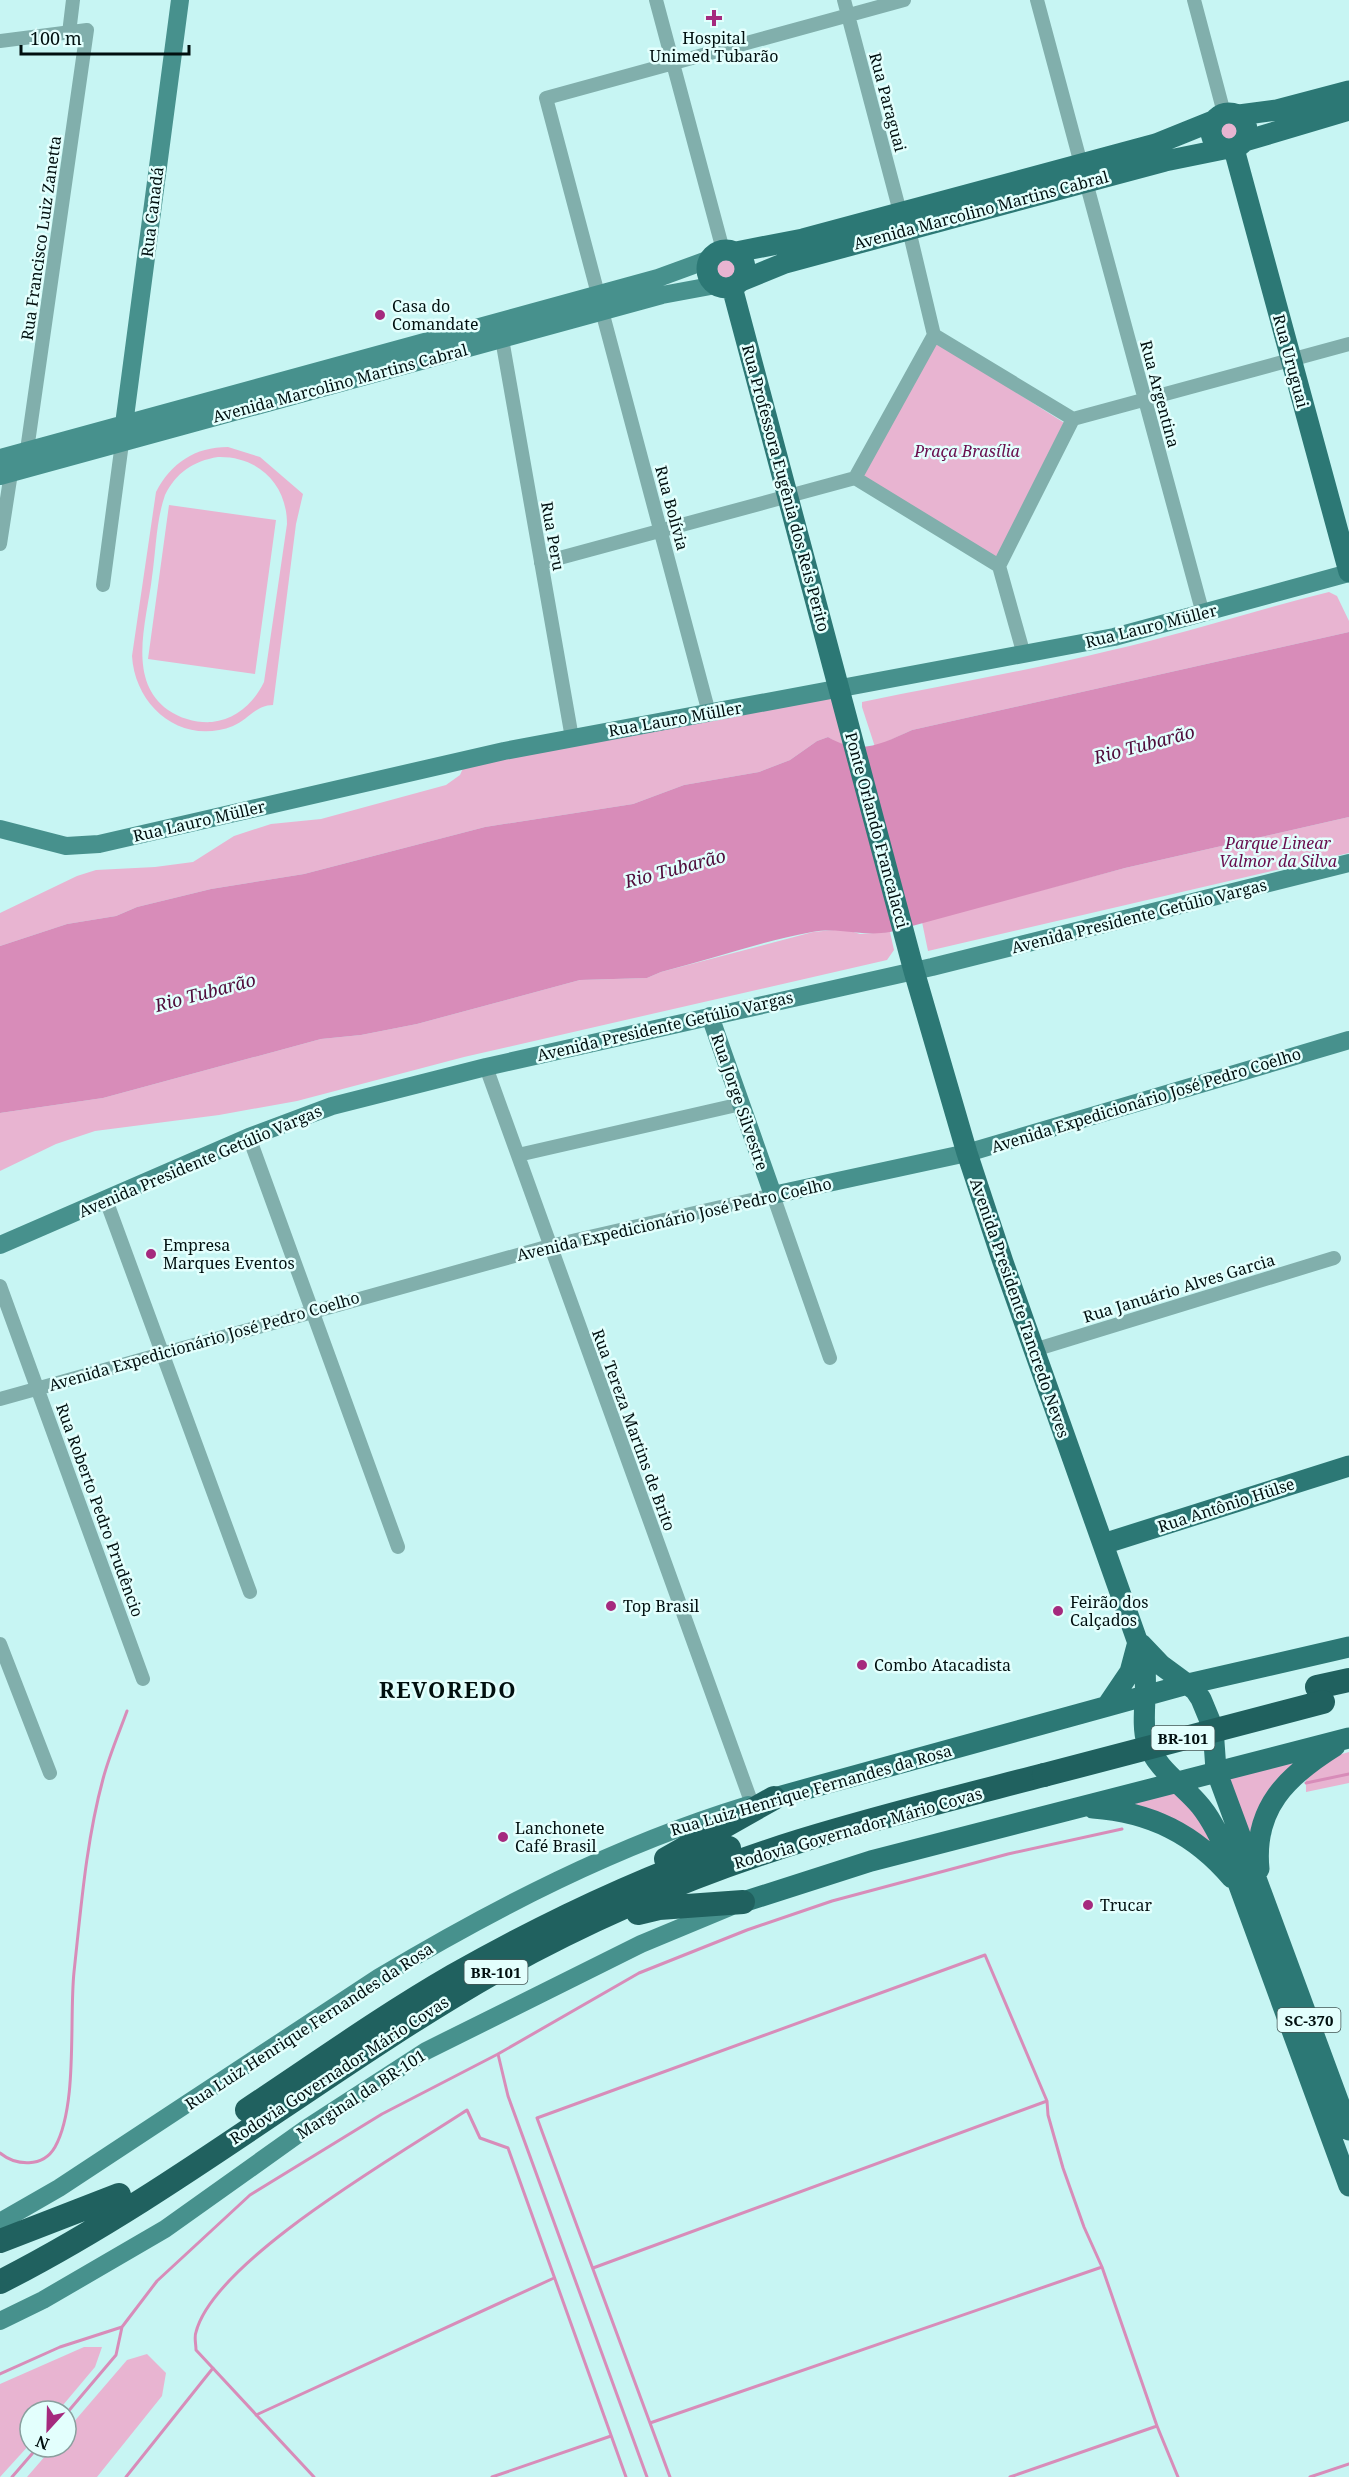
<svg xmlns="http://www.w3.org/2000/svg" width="1349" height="2477" font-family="'Noto Serif',serif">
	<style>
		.green { fill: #e8b4d1; fill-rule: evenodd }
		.water { fill: #d88cb9 }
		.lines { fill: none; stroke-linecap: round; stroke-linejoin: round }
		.stream { stroke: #d88cb9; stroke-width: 3 }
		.street { stroke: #81afac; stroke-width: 14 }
		.secondary { stroke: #47918d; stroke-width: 18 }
		.primary { stroke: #2c7875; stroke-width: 21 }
		.highway { stroke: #20615f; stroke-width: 24 }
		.highway-bridge { stroke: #20615f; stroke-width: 24 }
		.poi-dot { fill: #a52a7e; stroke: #e3fffd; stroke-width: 2 }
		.labels { text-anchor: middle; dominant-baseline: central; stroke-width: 5; stroke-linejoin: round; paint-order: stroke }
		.shield { fill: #e3fffd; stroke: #455756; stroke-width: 1.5 }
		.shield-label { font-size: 15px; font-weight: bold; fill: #010f0f }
		.poi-label { font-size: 16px; fill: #010f0f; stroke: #e3fffd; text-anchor: start }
		.street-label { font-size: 16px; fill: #010f0f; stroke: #e3fffd }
		.park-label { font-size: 16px; font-style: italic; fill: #680d4d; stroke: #e3fffd }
		.water-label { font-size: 18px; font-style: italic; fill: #4f0b3a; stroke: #e3fffd }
		.district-label { font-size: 22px; font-weight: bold; letter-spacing: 1.5px; fill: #010f0f; stroke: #e3fffd }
	</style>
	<rect width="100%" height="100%" fill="#c7f5f3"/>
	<path class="green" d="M1219 131a10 10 0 1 1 20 0a10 10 0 1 1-20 0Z
		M715 269a11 11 0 1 1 22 0a11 11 0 1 1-22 0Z
		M937,342L1066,424L997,559L862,477Z
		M228,447L260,457L303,494L296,524L273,705C256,705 249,719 233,726C182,746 135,707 132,656L156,492C171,463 195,447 228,447ZM218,457C257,456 287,483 287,524L264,682C254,703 236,719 212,722C197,723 181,719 168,710C126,680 147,620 152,577C156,550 156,521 165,495C176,473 193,461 218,457Z
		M169,505L276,520L255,674L148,659Z
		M1329,592L1337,596L1349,621V632L912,730L875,747L862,707V702C944,685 1027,671 1108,651C1183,634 1255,610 1329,592Z
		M829,697L833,700L844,747L828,737L817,741L790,760L759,772L684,785L633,804L485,827L304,874L211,889L137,907L116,916L67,924L0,946V913L77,876L96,870L155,867L193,862L234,836L271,824L321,819L446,785L460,775L464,766Z
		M1349,817V853L928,951L922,922L1125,868Z
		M844,929L860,934L890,932L894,950L887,960L464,1057L297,1101L219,1115L95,1131L56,1144L0,1171V1113L103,1098L321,1039L361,1035L417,1024L580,980L647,978L661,972L813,932Z
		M1349,1752V1783L1306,1792V1773L1324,1759Z
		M1299,1761L1248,1846L1224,1778Z
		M1169,1789L1193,1806L1218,1852L1112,1804Z
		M84,2347H102L95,2367L58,2411H30V2444L0,2477V2384Z
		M147,2354L166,2373L162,2396L97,2477H27L53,2447H66V2431L127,2360Z"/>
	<path class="water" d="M1349,632V817L1125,868L890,932C862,937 841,927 812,932C762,941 711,959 661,972L647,978L580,980L417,1024L361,1035L321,1039L103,1098L0,1113V946L67,924L116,916L137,907L211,889L304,874L485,827L633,804L684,785L759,772L790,760L817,741L828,737C860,756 881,744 912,730Z"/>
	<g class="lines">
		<path class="stream" d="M1306,1783L1349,1774
			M498,2054L508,2096L647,2477
			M0,2153C16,2166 43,2168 55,2147C78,2106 69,2020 74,1972C81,1908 86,1842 103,1779C109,1756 119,1733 127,1711
			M593,2268L1047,2101
			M0,2374L60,2347L122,2327L157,2281L250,2195L382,2114L498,2054L639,1973L747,1930L832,1901L1008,1854L1122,1829
			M66,2414L116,2355L122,2327
			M256,2415L554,2278
			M650,2423L1102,2267
			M12,2477L38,2447
			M126,2477L213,2368
			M314,2477L196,2350C196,2344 194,2337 196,2332C215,2259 402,2153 467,2110L480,2138L508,2148L626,2477
			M492,2477L611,2436
			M670,2477L537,2118L985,1955L1047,2101L1048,2115L1063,2168L1084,2227L1102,2267L1157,2426L1178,2477
			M1010,2477L1157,2426
			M1310,2477L1349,2464"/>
		<path class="street" d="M656,0L723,250
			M844,0L900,212
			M1037,0L1081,164
			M1194,0L1224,113
			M69,33L73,0
			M0,41L87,30L27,450
			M1086,182L1203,614
			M909,230L934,335
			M598,294L546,98L904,0
			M602,311L709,713
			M934,335L1073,419
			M502,339L572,738
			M1073,419L1349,344
			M855,478L999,566
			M855,478L934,335
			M0,544L11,473
			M541,563L855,478
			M999,566L1073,419
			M999,566L1024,655
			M103,585L122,443
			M486,1067L752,1804
			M249,1137L398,1547
			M518,1155L741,1104
			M106,1200L250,1592
			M0,1286L143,1679
			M1034,1350L1334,1258
			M0,1399L550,1246L773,1195L830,1358
			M0,1644L50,1773"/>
		<path class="secondary" d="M123,432L180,0
			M0,458L658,278L710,259
			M0,476L662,295L716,285
			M0,829L66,846L99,844L504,751L1114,637L1349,573
			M710,1016L773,1195L967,1153L1349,1040
			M0,1245L249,1137L332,1106L486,1067L932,967L1349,863
			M0,2222L59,2188L378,1978C495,1908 617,1845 748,1805
			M0,2321L43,2300L165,2229L304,2130L426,2051L641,1944L730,1907"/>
		<path class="primary" d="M1211 131a18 18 0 1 1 36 0a18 18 0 1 1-36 0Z
			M1239,115L1277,110L1349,91
			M1245,141L1349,110
			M1234,149L1349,572
			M707 269a19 19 0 1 1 38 0a19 19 0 1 1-38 0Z
			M736,252L803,239L1156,144L1213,121
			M741,281L785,263L1165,161L1224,149
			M732,287L914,971L967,1153L1003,1262L1144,1660C1149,1685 1140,1723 1147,1742C1157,1769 1178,1781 1197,1802C1210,1816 1219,1835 1227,1853L1349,2186
			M1103,1544L1349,1466
			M1141,1644L1161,1665L1195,1690L1201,1699L1213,1728L1216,1770L1349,2130
			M1107,1706L1130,1672L1138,1642
			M774,1798L1188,1684L1349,1647
			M1093,1808C1150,1812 1195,1834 1232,1878
			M1259,1869C1253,1808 1287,1776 1335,1746
			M743,1902L871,1861L1349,1738"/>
		<path class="highway" d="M1317,1687L1349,1680
			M666,1859L774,1798
			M638,1913L659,1908L743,1902
			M247,2110C315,2065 382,2017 453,1976C541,1926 633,1882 729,1848
			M0,2241L119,2195
			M0,2282C175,2193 327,2067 498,1970C593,1917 697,1873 800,1841C881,1816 963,1796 1044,1775"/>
		<path class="highway-bridge" d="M1044,1775L1323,1702"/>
	</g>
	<g class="poi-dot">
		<path d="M711 9h6v6h6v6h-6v6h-6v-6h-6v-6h6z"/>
		<circle cx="380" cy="315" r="6"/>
		<circle cx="151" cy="1254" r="6"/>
		<circle cx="611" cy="1606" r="6"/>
		<circle cx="1058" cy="1611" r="6"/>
		<circle cx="862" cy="1665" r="6"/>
		<circle cx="503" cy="1837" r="6"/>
		<circle cx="1088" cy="1905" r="6"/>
	</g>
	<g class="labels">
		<g class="shield">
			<rect x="1151.5" y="1726" width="63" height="24" rx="4.5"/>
			<rect x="464.5" y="1960" width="63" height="24" rx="4.5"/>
			<rect x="1277.5" y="2008" width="63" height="24" rx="4.5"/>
		</g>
		<g class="shield-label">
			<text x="1183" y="1738">BR-101</text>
			<text x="496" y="1972">BR-101</text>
			<text x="1309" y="2020">SC-370</text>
		</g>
		<g class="poi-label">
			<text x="714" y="38" text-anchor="middle">Hospital<tspan x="714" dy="18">Unimed Tubarão</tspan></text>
			<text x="392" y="306">Casa do<tspan x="392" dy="18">Comandate</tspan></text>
			<text x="163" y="1245">Empresa<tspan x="163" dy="18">Marques Eventos</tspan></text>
			<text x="1070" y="1602">Feirão dos<tspan x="1070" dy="18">Calçados</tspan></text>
			<text x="623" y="1606">Top Brasil</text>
			<text x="874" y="1665">Combo Atacadista</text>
			<text x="515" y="1828">Lanchonete<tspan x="515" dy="18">Café Brasil</tspan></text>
			<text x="1100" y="1905">Trucar</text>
		</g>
		<g class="street-label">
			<text transform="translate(888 102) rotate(75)">Rua Paraguai</text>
			<text transform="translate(981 210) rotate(-15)">Avenida Marcolino Martins Cabral</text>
			<text transform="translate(152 212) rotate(-83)">Rua Canadá</text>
			<text transform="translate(41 238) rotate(-82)">Rua Francisco Luiz Zanetta</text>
			<text transform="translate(1291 361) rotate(75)">Rua Uruguai</text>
			<text transform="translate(340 383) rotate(-15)">Avenida Marcolino Martins Cabral</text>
			<text transform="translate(1160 394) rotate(75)">Rua Argentina</text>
			<text transform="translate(786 488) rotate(75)">Rua Professora Eugênia dos Reis Perito</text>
			<text transform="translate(672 508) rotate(75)">Rua Bolívia</text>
			<text transform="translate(553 536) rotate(80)">Rua Peru</text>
			<text transform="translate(1151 626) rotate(-14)">Rua Lauro Müller</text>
			<text transform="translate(675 719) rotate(-10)">Rua Lauro Müller</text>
			<text transform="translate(199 821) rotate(-13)">Rua Lauro Müller</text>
			<text transform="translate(877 830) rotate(75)">Ponte Orlando Francalacci</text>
			<text transform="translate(1139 916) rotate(-14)">Avenida Presidente Getúlio Vargas</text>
			<text transform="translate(665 1026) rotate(-13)">Avenida Presidente Getúlio Vargas</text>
			<text transform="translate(1146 1100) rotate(-17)">Avenida Expedicionário José Pedro Coelho</text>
			<text transform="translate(740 1102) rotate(71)">Rua Jorge Silvestre</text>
			<text transform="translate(200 1161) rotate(-23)">Avenida Presidente Getúlio Vargas</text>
			<text transform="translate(674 1219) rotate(-13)">Avenida Expedicionário José Pedro Coelho</text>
			<text transform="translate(1179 1288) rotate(-17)">Rua Januário Alves Garcia</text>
			<text transform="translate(1020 1308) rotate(71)">Avenida Presidente Tancredo Neves</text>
			<text transform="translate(204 1341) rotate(-16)">Avenida Expedicionário José Pedro Coelho</text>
			<text transform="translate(634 1430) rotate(70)">Rua Tereza Martins de Brito</text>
			<text transform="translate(1226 1505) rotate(-18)">Rua Antônio Hülse</text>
			<text transform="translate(100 1510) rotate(70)">Rua Roberto Pedro Prudêncio</text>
			<text transform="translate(811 1790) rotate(-16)">Rua Luiz Henrique Fernandes da Rosa</text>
			<text transform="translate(858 1828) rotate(-16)">Rodovia Governador Mário Covas</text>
			<text transform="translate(309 2026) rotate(-33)">Rua Luiz Henrique Fernandes da Rosa</text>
			<text transform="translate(339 2070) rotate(-33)">Rodovia Governador Mário Covas</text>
			<text transform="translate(361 2094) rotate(-33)">Marginal da BR-101</text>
		</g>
		<g class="park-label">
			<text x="967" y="451">Praça Brasília</text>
			<text x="1278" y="843">Parque Linear<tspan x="1278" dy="18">Valmor da Silva</tspan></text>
		</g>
		<g class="water-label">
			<text transform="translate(1144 744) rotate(-15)">Rio Tubarão</text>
			<text transform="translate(675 868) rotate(-15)">Rio Tubarão</text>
			<text transform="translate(205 992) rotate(-15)">Rio Tubarão</text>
		</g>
		<g class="district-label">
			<text x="448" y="1689">REVOREDO</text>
		</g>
	</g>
	<g transform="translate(48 2429) rotate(202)"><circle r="28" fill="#e3fffd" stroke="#899f9e" stroke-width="1.5"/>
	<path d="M0-4.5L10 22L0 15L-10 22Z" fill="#a52a7e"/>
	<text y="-9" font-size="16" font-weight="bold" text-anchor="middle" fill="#010f0f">N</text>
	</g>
	<path d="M21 45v9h168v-9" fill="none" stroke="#010f0f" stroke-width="3"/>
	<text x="30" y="45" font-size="18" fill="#010f0f" stroke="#e3fffd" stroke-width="4.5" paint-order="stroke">100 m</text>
</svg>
